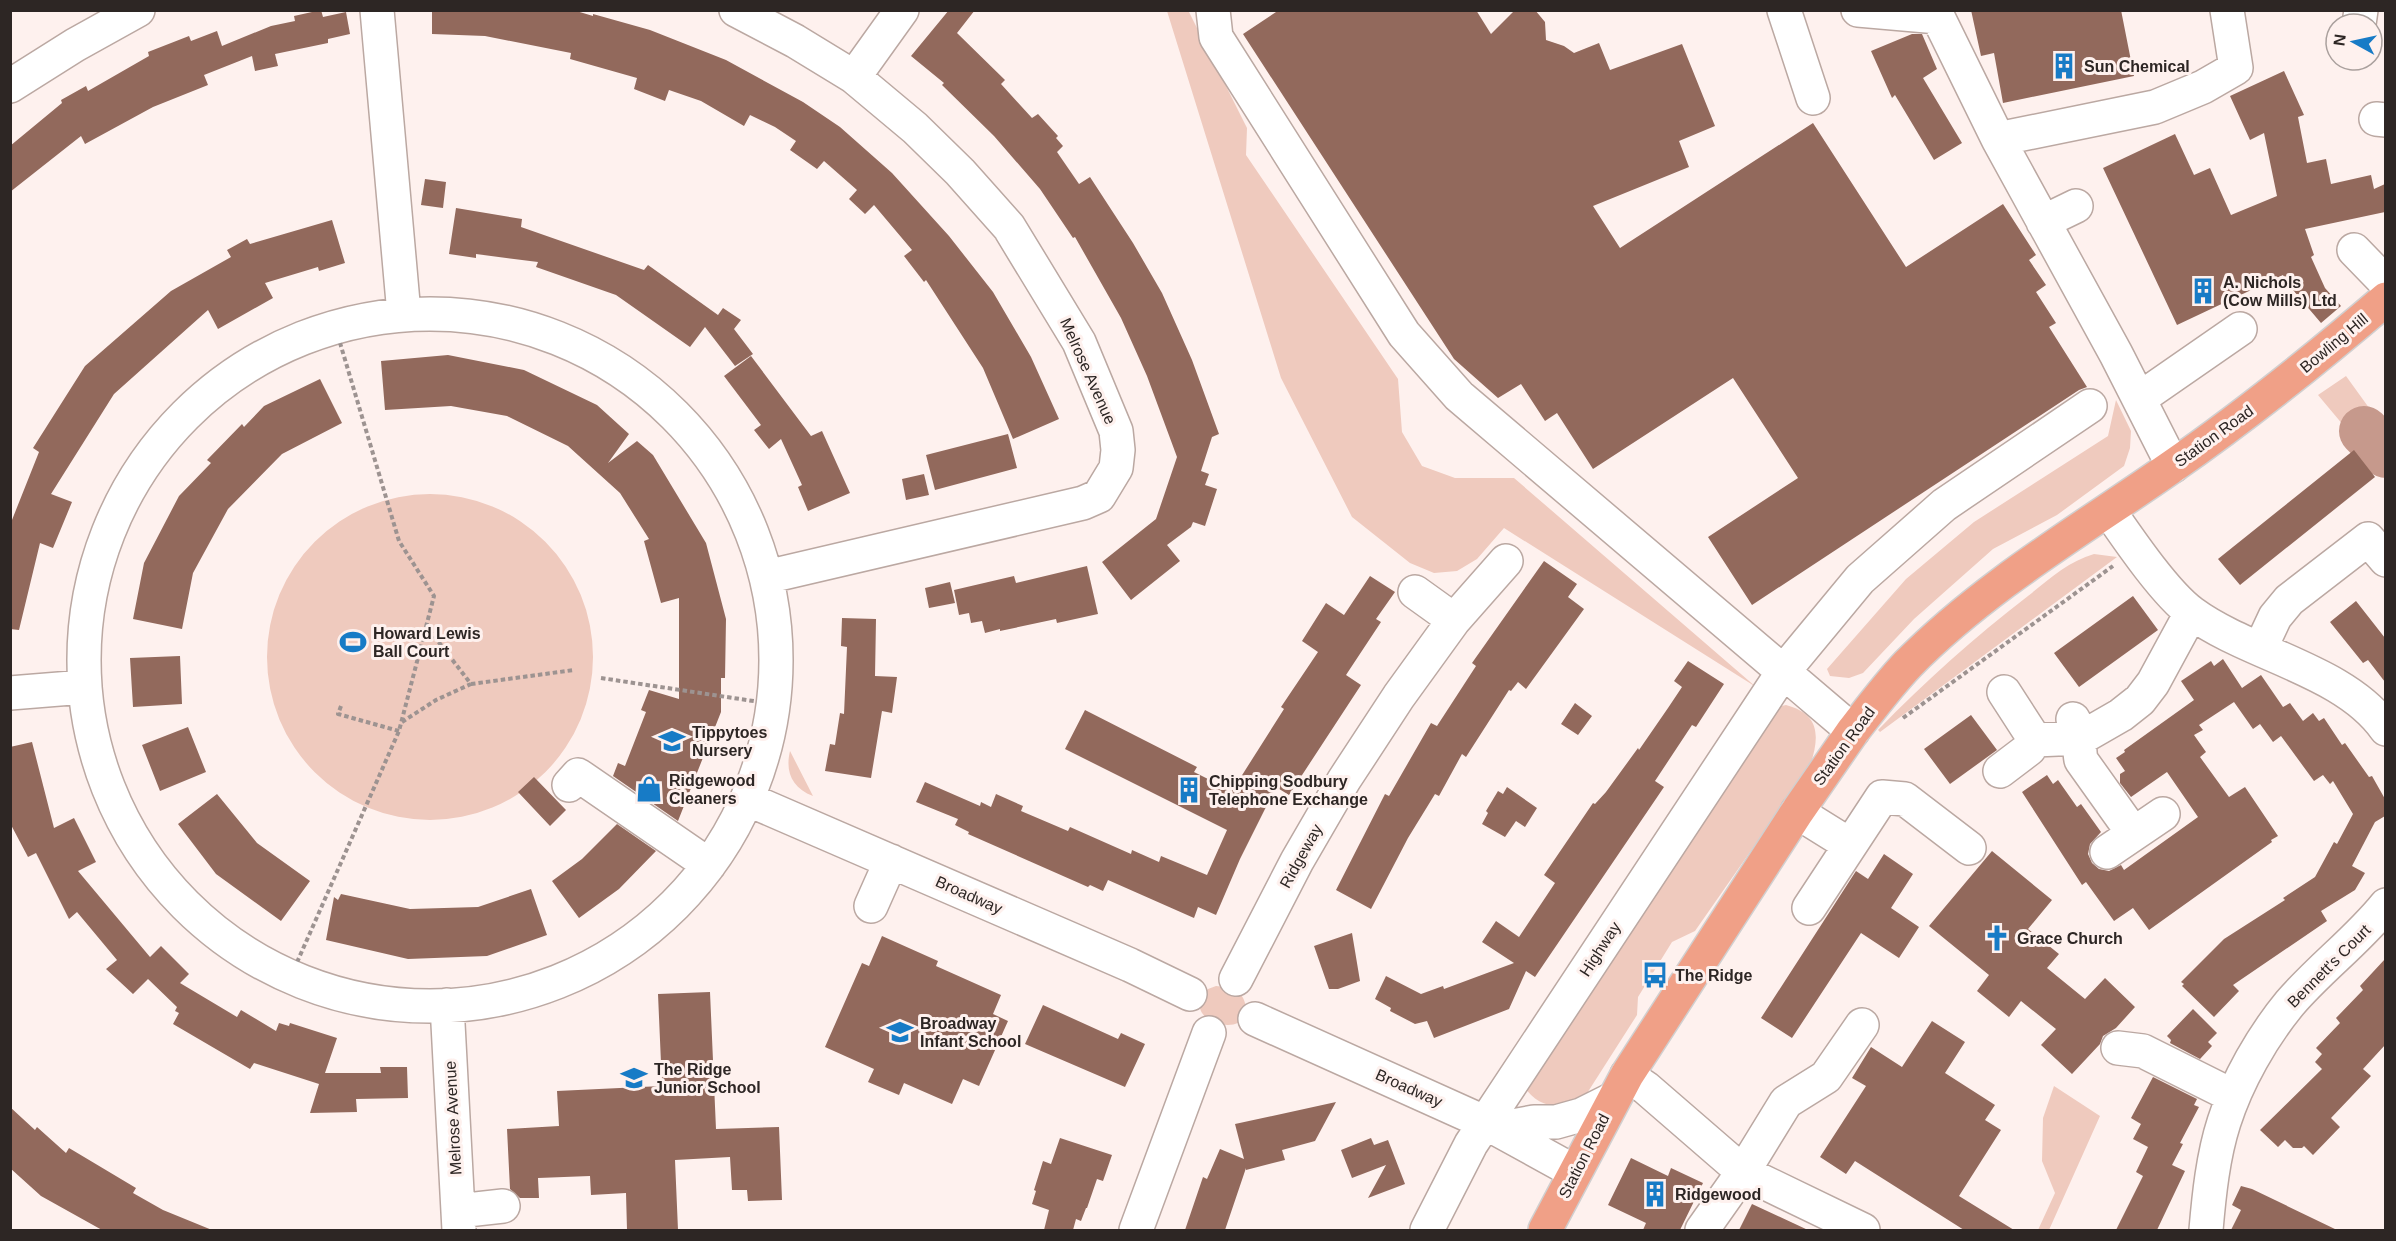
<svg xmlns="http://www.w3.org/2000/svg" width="2396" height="1241" font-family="Arial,sans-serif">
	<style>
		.green { fill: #efcabe }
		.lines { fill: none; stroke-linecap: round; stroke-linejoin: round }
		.river { stroke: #c6998c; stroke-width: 50 }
		.building { fill: #92695c }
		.minor-casing { stroke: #bba8a2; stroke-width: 36 }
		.major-casing { stroke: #d1cfcf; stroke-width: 36 }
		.path { stroke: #9d9391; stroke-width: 4; stroke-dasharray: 4.5 3; stroke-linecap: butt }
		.minor { stroke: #fff; stroke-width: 33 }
		.major { stroke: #f0a087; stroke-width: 33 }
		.labels { text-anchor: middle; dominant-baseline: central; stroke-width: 6; stroke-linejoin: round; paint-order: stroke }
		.poi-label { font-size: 16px; font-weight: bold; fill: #2d2624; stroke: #fef1ee; text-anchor: start }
		.street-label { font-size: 16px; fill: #2d2624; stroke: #fef1ee }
	</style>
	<rect width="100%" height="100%" fill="#fef1ee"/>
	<path class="green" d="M1188,10L1247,128L1246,155L1398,379L1402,432L1422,466L1455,478H1514L1756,687L1504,528L1477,559L1457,571L1434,573L1410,563L1352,517L1281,378L1167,11Z
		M2346,376L2372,412L2385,423V475L2318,395Z
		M2116,400L2131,431L2130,448L2124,466L2057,515L1993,549L1914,619L1863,673L1849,678L1830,676L1827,669L1906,579L1974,522L2108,436Z
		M267 657a163 163 0 1 1 326 0a163 163 0 1 1-326 0Z
		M2094,554L2117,557L1880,732L1878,730C1925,681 1975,637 2028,596C2048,580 2069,561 2094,554Z
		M1786,705C1820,714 1820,736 1810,766L1695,931L1672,942L1638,997L1637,1015L1584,1098C1562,1112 1537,1108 1523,1085L1768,709Z
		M790,751L813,796C792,788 785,772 790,751Z
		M1216,986C1227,987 1240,989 1244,1000C1260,1044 1173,1023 1208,989Z
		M2054,1086L2100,1116L2049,1230H2038L2055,1193L2042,1161L2043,1118Z"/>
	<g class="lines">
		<path class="river" d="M2364,431L2386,453"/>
	</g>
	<path class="building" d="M321,10L323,17L346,12L350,34L328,39V43L275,54L278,66L255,71L252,56L204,75L208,85L153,107L85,144L81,136L10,192V146L62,103L61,100L86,86L88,91L149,56L148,52L189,36L191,41L217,31L222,46L271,26L295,21L294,16Z
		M432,10H573L593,16V14L650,30L726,60L803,102L840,127L892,173L949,236L993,292L1031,357L1059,419L1013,439L983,368L926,280L924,282L904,256L912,250L874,205L865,214L849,199L857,190L824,161L817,169L790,150L796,141L775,127L750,115L744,126L701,101L669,90L665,101L634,89L637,78L570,59L571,53L485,36L432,34Z
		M949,10H975L957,33L1005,80L1001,84L1032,118L1038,114L1058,136L1056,138L1063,146L1057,152L1079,184L1090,177L1133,243L1162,293L1192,360L1219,434L1212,437L1201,471L1209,474L1205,485L1217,489L1205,526L1193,522L1191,527L1167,545L1180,561L1131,600L1102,562L1156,519L1177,457L1147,376L1121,318L1075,237L1073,238L1040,189L994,136L942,85L944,83L911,56Z
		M1279,10H1476L1491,34L1515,10H1535L1545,22L1546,40L1564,46L1574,53L1599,43L1610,70L1682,44L1715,126L1679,141L1689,167L1593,206L1620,248L1813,123L1906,267L2003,204L2036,255L2029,260L2046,285L2036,292L2056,323L2049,327L2087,387L2079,390L1752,605L1708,537L1798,478L1733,378L1593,469L1557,413L1545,421L1521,384L1498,398L1454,359L1243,34Z
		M1971,10H2121L2134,76L2003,103L1994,53L1981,56Z
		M1912,34H1922L1937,69L1923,78L1962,143L1934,160L1895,95L1892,98L1871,51Z
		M2284,71L2304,115L2298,117L2307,163L2326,159L2331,184L2371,175L2374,189L2385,184V212L2305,229L2314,255L2311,257L2325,288L2341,306L2321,323L2287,283L2283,275L2177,325L2103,168L2175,134L2194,175L2210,168L2231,215L2277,196L2264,133L2250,140L2230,96Z
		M425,179L446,182L443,208L421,205Z
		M456,208L522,219L521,227L644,270L648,265L718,315L723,308L741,320L734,329L753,354L735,366L705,327L690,347L616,295L536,267L538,262L476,254V258L449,254Z
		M332,220L345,263L319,271L318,267L265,283L273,298L218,329L208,310L114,394L51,494L72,502L53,548L40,543L19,630L10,629V525L39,452L33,448L85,366L171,291L231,257L227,250L247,239L250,244Z
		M448,355L524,370L597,405L629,434L608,463L637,441L653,455L706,543L726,619L725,678H721V712L678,821L613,776L618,763L625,766L646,712L641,710L649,690L679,699V598L661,603L644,541L649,539L620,493L568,446L507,416L451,406L385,410L381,361Z
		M751,356L811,436L822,431L850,493L808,511L798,487L802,485L781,439L769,449L754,430L761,425L724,376Z
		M320,379L342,423L282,454L228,509L193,573L182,629L133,619L144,563L179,496L211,463L207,460L242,424L244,427L264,406Z
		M1008,434L1017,468L935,490L926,455Z
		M2354,450L2375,477L2240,585L2218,559Z
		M924,474L929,495L906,500L902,479Z
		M1544,561L1577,584L1568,597L1584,609L1526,689L1518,682L1511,691L1509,690L1466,757L1462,754L1439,796L1435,794L1408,838L1371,909L1336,890L1385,794L1389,796L1431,723L1437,726L1476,666L1472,663Z
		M1087,566L1098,614L1057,623L1056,619L1000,631V629L985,633L982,621L971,623L969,613L959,615L954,590L1014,576L1016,583Z
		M1370,576L1395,592L1376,619L1381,622L1346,675L1361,685L1289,795L1276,787L1240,859L1216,915L1198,907L1194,918L1108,880L1103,891L1090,885L1088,887L968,834L969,832L955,825L958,819L916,802L925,782L980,806L981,802L991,807L996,794L1023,806L1021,811L1068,831L1070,827L1131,854L1132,850L1159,862L1161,856L1207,875L1227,830L1065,749L1085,710L1197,767L1194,772L1232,791L1284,709L1281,707L1318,652L1302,641L1326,603L1344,615Z
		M950,582L955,603L929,608L925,588Z
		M2133,596L2158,630L2079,687L2054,653Z
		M2356,601L2385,638V682L2368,660L2363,663L2330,622Z
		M842,618L876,619L875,676L897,677L892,713L882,711L871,778L825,771L830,744L835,745L840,713L844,714L847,647L841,646Z
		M180,656L182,704L133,707L130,658Z
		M2223,659L2242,688L2261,675L2283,707L2290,703L2303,721L2313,713L2319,721L2324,718L2342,745L2345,743L2369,777L2372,776L2385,799V816L2375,822L2352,866L2365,873L2355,890L2321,911L2327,921L2233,985L2239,991L2214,1017L2182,986L2184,984L2181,982L2224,939L2285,900L2283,898L2315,877L2334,842L2337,844L2353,814L2333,781L2330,784L2323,775L2314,781L2281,736L2273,742L2260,724L2253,729L2234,702L2199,725L2203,730L2194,735L2206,752L2200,757L2229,797L2245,787L2278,836L2271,840L2272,842L2149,930L2133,908L2114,921L2086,882L2082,885L2022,792L2047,775L2053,784L2058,780L2077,807L2081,804L2101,832L2090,844L2088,854L2092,863L2099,869L2109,871L2121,865L2124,870L2198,817L2167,772L2131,797L2120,783V774L2125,771L2116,758L2125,752L2124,750L2194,700L2181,681L2211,661L2214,666Z
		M1688,661L1724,684L1696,727L1692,725L1655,781L1664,787L1535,977L1526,971L1509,1009L1434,1038L1427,1021L1415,1024L1390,1011L1391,1008L1375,999L1386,976L1421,994L1443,986L1444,989L1514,963L1482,942L1496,921L1519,937L1555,883L1544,875L1593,803L1595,804L1606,792L1638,748L1639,750L1668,708L1682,687L1674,681Z
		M1575,703L1592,716L1578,735L1561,724Z
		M1971,715L1997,750L1950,784L1924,749Z
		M188,727L206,772L160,791L142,745Z
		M32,742L54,828L74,818L96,862L78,871L150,957L161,946L189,974L180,983L237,1017L241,1010L276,1031L279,1023L289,1026L290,1023L337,1038L325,1073H381L380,1067H407L408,1098L356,1099L357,1112L310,1113L319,1084L254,1063L250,1069L173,1024L179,1013L175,1011L177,1007L148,979L133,994L106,969L117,960L77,912L69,919L36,853L28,857L10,823V747Z
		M534,777L566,810L550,826L518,792Z
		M1507,787L1537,808L1525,827L1516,821L1505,837L1482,824L1488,813L1486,811L1498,791L1503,794Z
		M217,794L257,843L310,881L281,921L216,874L178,824Z
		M617,824L656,851L619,889L579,918L552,881L582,859Z
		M1992,851L2052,900L2028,929L2059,954L2047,968L2085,999L2105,978L2135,1007L2116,1028L2103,1036L2100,1044L2072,1074L2041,1045L2056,1029L2021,1001L2009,1017L1977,991L1989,975L1929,926Z
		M1884,854L1913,874L1891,908L1919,927L1899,958L1861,933L1792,1038L1761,1018L1856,871L1868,879Z
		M531,889L547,935L487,956L408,959L326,940L334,897L338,900L341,894L410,909L478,907Z
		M1352,933L1360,981L1338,989H1329L1314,946Z
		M882,936L938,961L936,966L1001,995L993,1014L1008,1021L979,1086L963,1079L952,1104L904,1083L899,1095L868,1082L874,1069L825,1047L862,963L869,966Z
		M2385,959V1045L2363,1069L2371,1076L2331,1118L2340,1127L2313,1155L2304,1146L2302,1148H2293L2285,1140L2278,1147L2260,1130L2322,1069L2315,1062L2322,1054L2316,1048L2340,1023L2336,1018L2363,990L2360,986Z
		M710,992L716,1129L779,1127L782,1200L748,1201L747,1190H732L730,1157L675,1160L678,1230H627L626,1193L591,1195L590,1176L538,1178L539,1198H520L510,1189L507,1129L559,1126L557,1091L662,1086L658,994Z
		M1043,1005L1118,1039L1121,1033L1145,1044L1125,1087L1025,1044Z
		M2193,1009L2217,1033L2208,1042L2212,1046L2200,1059L2170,1043L2171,1040L2167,1036Z
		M1932,1021L1965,1042L1945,1073L1995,1105L1985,1120L2001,1130L1959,1196L2014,1230H1964L1855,1161L1846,1174L1820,1157L1866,1086L1852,1078L1871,1047L1902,1067Z
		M2153,1077L2197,1099L2194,1105L2199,1107L2180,1143L2183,1144L2172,1165L2185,1171L2157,1230H2116L2143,1176L2136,1172L2148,1147L2133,1139L2141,1124L2131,1118Z
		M1336,1102L1315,1141L1282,1150L1285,1160L1246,1170V1168L1225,1230H1185L1203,1177L1207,1179L1220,1149L1244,1159L1235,1124Z
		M10,1107L35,1130L37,1127L66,1153L69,1148L136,1188L133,1193L163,1210L212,1230H102L41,1196L10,1168Z
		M1060,1138L1112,1155L1103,1181L1097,1179L1087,1208H1086L1081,1221L1076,1219L1073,1230H1044L1049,1210L1032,1204L1036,1191L1034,1190L1043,1161L1051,1164Z
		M1371,1138L1374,1145L1388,1140L1405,1184L1368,1198L1386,1165L1352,1178L1341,1150Z
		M1631,1158L1668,1176L1671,1168L1703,1183L1680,1230H1643L1646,1223L1608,1205Z
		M2241,1186L2252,1189L2337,1230H2231L2241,1210L2232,1205Z
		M1752,1204L1808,1230H1739Z"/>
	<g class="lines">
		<g class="minor-casing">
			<path id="minor" d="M377,10L404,314
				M736,10L795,41L854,77L915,128L960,172L1009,227L1079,342L1116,431L1118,450L1116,468L1099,496L1083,503L766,577
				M1213,10L1216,37L1404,334L1459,396L1853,731
				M1784,10L1813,98
				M1858,10L1938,17L1998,139L2116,354L2173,466
				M2359,24L2361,10
				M854,77L902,10
				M10,86L75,45L138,10
				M2376,119L2386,120
				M1998,139L2155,107L2203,87L2236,68L2227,10
				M2043,222L2076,206
				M2354,250L2386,283
				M84 660a346 346 0 1 1 692 0a346 346 0 1 1-692 0Z
				M2139,399L2240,329
				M2109,511C2129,540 2165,593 2192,613C2249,655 2345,670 2386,729
				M1415,592L1454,620
				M2260,649L2275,617L2289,600L2368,539L2386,560
				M10,693L84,687
				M2073,719C2082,733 2078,744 2081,760L2133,833
				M2035,740L2081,738L2121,715L2140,700L2153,683L2191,613
				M2000,771L2029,749L2035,740L2004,692
				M569,785L578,775L709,865
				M747,799L1130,965L1190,994
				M1797,812L1850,845
				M2107,852L2163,814
				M871,906L891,861
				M1809,908L1882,797L1905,799L1969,848
				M1236,979L1297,861L1344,780L1399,696L1454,620L1506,561
				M447,1005L459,1230
				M1255,1019L1486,1123L1575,1172
				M2118,1048L2143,1051L2233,1096
				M1627,1075L1646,1088L1743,1172L1863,1230
				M1496,1129L1534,1122H1556L1581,1115L1613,1099
				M458,1211L503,1206
				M1136,1230L1209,1033
				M1427,1230L1471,1144L1783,672L1860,579L1944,505L2090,406
				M1702,1230L1743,1172L1786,1102L1826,1077L1862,1025
				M2206,1230C2209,1195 2213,1156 2224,1122C2237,1081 2262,1037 2290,1003C2320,968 2357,941 2386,905"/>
		</g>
		<g class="major-casing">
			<path id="major" d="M1545,1230L1627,1075L1797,812L1853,731C1871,708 1888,685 1908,664C1985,586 2081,530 2170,468C2245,416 2316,359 2386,299"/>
		</g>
		<path class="path" d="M601,678L773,704
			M471,684L574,670
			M341,706L338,714L399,731
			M1903,718L2113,566
			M402,722L436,700L471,684L427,627
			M291,976L399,731L434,596L399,541L335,326"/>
		<use href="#minor" class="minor"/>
		<use href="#major" class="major"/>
	</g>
	<defs>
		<g id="building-bare" transform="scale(2.07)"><path d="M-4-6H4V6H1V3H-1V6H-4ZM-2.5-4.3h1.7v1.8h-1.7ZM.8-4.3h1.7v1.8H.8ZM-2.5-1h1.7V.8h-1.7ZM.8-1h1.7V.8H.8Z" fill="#177bc6" stroke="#fef1ee" stroke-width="2.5" paint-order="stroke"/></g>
		<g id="stadium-bare" transform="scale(2.07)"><path d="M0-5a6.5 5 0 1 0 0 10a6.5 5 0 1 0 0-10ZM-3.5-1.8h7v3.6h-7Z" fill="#177bc6" stroke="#fef1ee" stroke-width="2.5" paint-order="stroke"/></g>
		<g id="school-bare" transform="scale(2.07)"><path d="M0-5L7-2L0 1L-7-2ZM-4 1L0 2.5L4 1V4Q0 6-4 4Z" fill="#177bc6" stroke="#fef1ee" stroke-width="2.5" paint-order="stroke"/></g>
		<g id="shop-bare" transform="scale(2.07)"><path d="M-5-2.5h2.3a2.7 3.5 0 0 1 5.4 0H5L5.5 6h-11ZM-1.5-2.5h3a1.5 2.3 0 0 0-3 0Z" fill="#177bc6" stroke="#fef1ee" stroke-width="2.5" paint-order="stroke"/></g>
		<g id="church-bare" transform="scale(2.07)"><path d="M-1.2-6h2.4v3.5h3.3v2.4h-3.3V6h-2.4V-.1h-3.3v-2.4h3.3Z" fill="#177bc6" stroke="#fef1ee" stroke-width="2.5" paint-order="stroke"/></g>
		<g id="bus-bare" transform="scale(2.07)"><path d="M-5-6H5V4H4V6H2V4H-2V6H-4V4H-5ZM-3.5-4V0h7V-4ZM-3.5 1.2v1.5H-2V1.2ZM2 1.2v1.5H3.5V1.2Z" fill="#177bc6" stroke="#fef1ee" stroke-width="2.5" paint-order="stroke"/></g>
	</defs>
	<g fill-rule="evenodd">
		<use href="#building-bare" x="2064" y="66"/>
		<use href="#building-bare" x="2203" y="291"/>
		<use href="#stadium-bare" x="353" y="642"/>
		<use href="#school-bare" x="672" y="741"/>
		<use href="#shop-bare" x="649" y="789"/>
		<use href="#building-bare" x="1189" y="790"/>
		<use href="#church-bare" x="1997" y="938"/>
		<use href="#bus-bare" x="1655" y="975"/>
		<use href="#school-bare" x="900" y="1032"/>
		<use href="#school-bare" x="634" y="1078"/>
		<use href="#building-bare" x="1655" y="1194"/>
	</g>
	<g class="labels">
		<g class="poi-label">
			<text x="2084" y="66">Sun Chemical</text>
			<text x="2223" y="282">A. Nichols<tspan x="2223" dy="18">(Cow Mills) Ltd</tspan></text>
			<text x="373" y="633">Howard Lewis<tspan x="373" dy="18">Ball Court</tspan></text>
			<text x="692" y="732">Tippytoes<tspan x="692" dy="18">Nursery</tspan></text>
			<text x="669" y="780">Ridgewood<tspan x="669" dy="18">Cleaners</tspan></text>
			<text x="1209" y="781">Chipping Sodbury<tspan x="1209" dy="18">Telephone Exchange</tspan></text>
			<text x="2017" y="938">Grace Church</text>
			<text x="1675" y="975">The Ridge</text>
			<text x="920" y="1023">Broadway<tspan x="920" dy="18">Infant School</tspan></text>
			<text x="654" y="1069">The Ridge<tspan x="654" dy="18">Junior School</tspan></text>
			<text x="1675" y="1194">Ridgewood</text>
		</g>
		<g class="street-label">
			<text transform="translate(2334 343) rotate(-40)">Bowling Hill</text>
			<text transform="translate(1088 371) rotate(66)">Melrose Avenue</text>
			<text transform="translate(2214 436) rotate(-36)">Station Road</text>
			<text transform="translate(1844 746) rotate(-54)">Station Road</text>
			<text transform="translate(1301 856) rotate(-61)">Ridgeway</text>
			<text transform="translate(969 895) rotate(24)">Broadway</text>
			<text transform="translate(1600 949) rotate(-57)">Highway</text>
			<text transform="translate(2329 966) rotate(-45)">Bennett's Court</text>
			<text transform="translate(1409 1088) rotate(24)">Broadway</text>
			<text transform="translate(453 1118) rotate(-93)">Melrose Avenue</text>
			<text transform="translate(1584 1156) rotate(-63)">Station Road</text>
		</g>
	</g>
	<rect width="2396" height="1241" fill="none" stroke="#2d2624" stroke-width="24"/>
	<g transform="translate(2354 42) rotate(278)"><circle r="28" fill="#fef1ee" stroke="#aaa09d" stroke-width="1.5"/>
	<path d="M0-4.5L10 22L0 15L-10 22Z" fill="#177bc6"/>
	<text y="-9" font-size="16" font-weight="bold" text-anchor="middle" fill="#2d2624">N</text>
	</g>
</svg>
